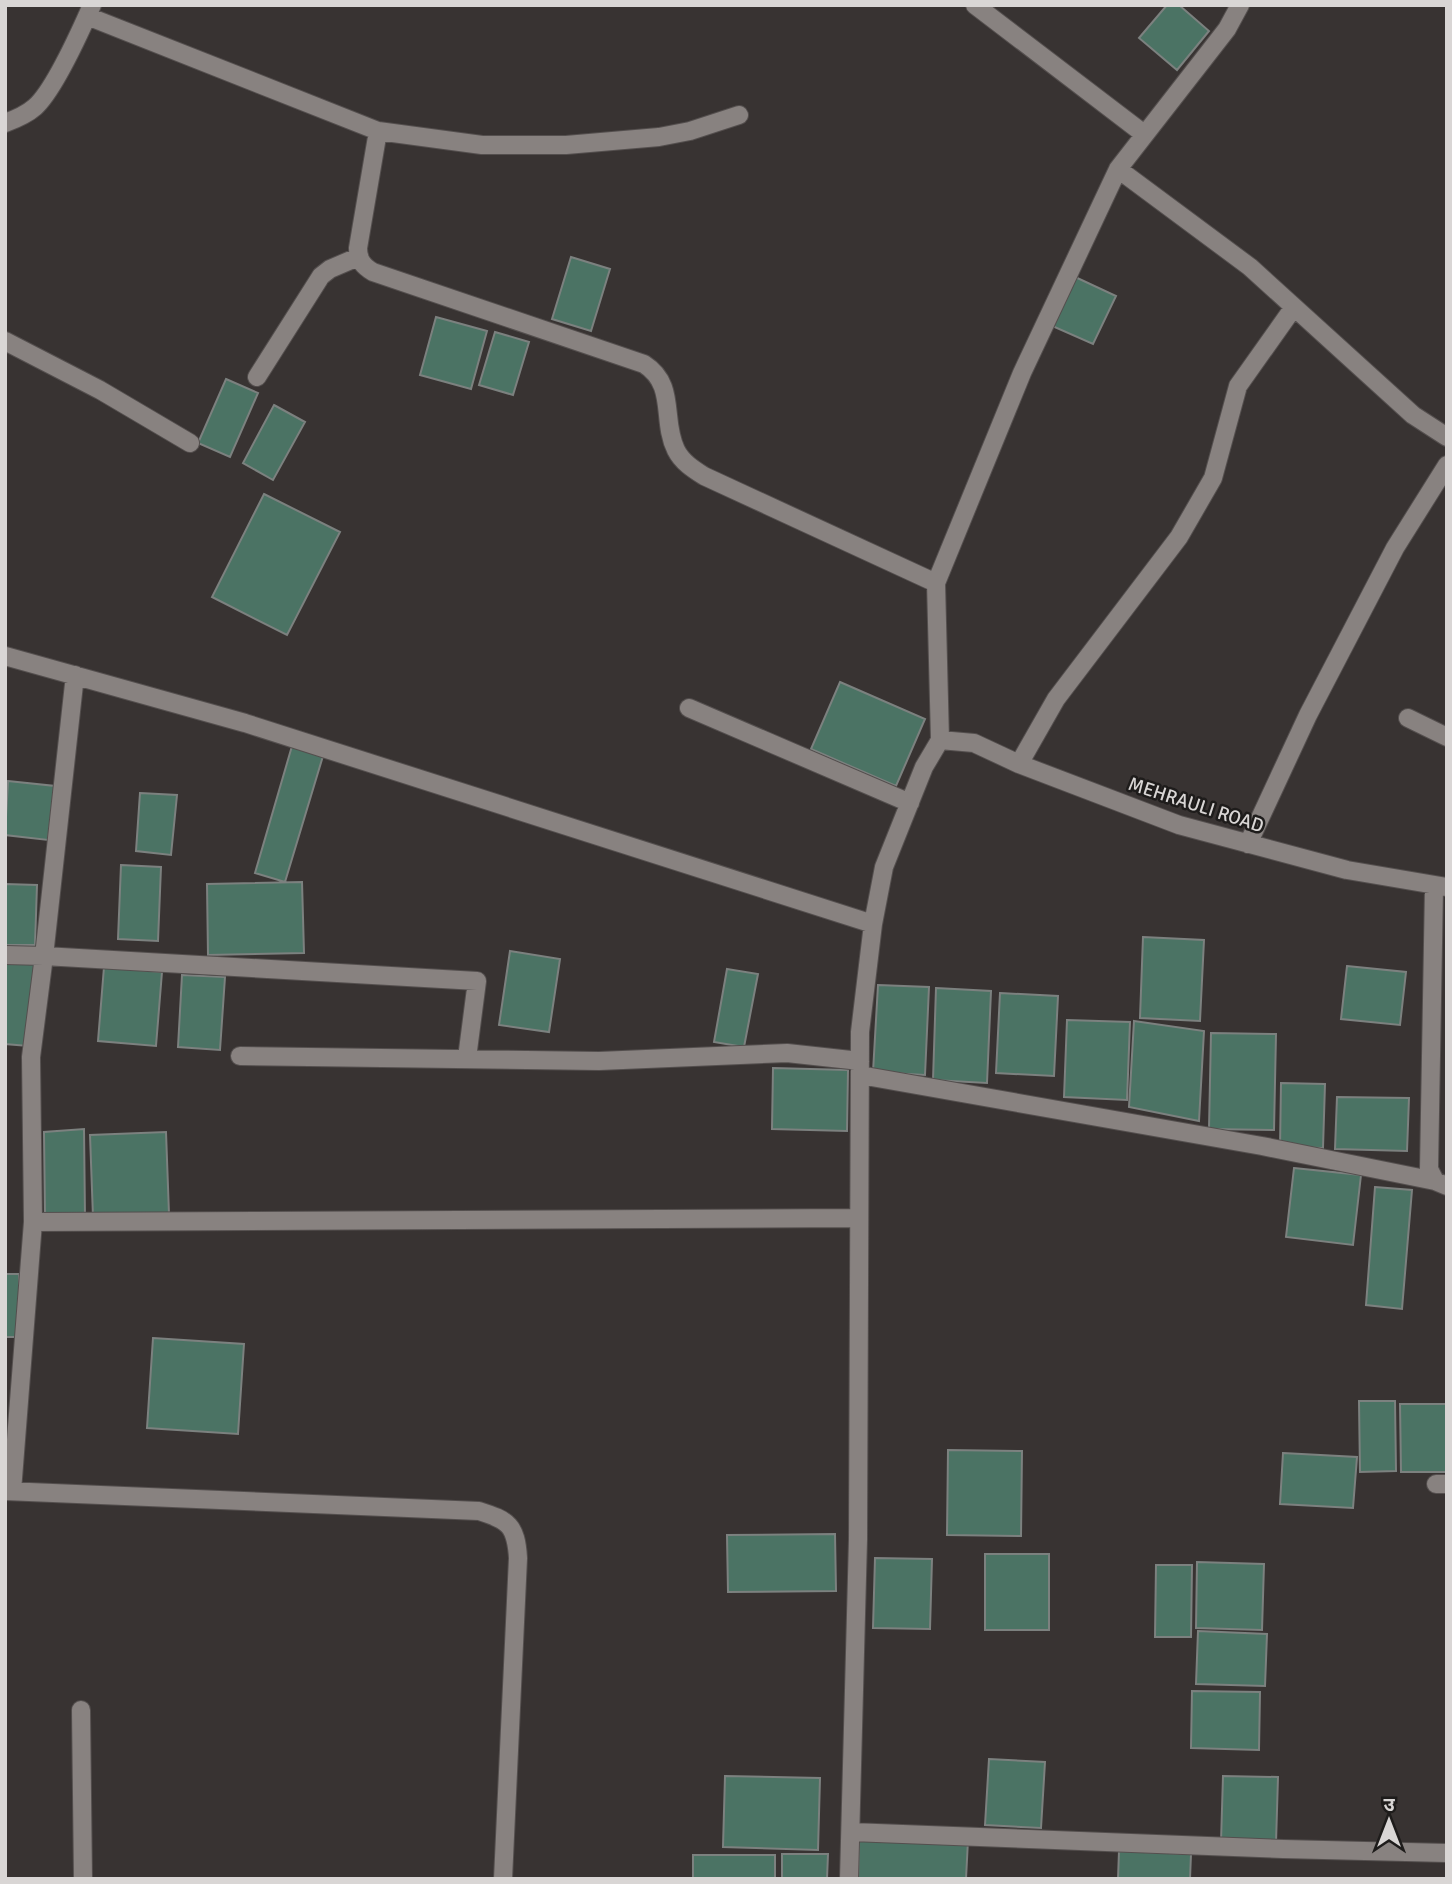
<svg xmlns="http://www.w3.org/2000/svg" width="1452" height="1884" font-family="Signika,'Noto Sans Devanagari',sans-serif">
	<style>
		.building { fill: #4b7364; stroke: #7c817f; stroke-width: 2 }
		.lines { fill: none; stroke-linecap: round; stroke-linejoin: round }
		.minor-casing { stroke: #544f4e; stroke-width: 20 }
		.minor { stroke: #888280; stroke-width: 18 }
		.labels { text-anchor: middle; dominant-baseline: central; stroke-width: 5; stroke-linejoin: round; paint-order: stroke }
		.street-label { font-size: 19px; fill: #d9d6d5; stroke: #1e1c1b }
	</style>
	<rect width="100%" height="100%" fill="#383332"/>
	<path class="building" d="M1167,5H1179L1209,31L1177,70L1139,38Z
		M571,257L610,269L591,331L552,319Z
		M1073,276L1116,296L1093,344L1050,325Z
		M436,317L487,331L471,389L420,375Z
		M495,332L529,342L513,395L479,385Z
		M226,379L258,393L230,457L198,443Z
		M274,405L305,422L273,480L243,463Z
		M264,494L340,532L287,635L212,597Z
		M840,682L925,719L896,786L811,749Z
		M292,746L323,756L285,882L255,873Z
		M8,781L55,786L48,840L5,835Z
		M140,793L177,795L171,855L136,851Z
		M121,865L161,867L158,941L118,939Z
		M302,882L304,953L208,955L207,884Z
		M5,884L37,885L35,945H5Z
		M1143,937L1204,940L1200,1021L1140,1018Z
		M510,951L560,959L549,1032L499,1025Z
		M5,958L36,961L28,1046L5,1044Z
		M1347,966L1406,972L1400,1025L1341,1019Z
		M104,967L162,972L156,1046L98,1041Z
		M727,969L758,974L744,1047L714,1042Z
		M182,975L225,977L220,1050L178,1047Z
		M878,985L929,987L925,1075L873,1072Z
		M936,988L991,991L987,1083L933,1080Z
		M1000,993L1058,996L1054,1076L996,1073Z
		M1067,1020L1130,1022L1127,1100L1064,1097Z
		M1134,1021L1204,1031L1199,1121L1129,1107Z
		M1211,1033L1276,1034L1274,1130L1209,1129Z
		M773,1068L848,1070L847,1131L772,1129Z
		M1281,1083L1325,1084L1323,1148L1280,1147Z
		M1337,1097L1409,1098L1407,1151L1335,1149Z
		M84,1129L85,1217H45L44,1132Z
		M166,1132L169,1214L93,1217L90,1135Z
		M1294,1168L1361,1175L1353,1245L1286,1237Z
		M1375,1187L1412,1190L1402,1309L1366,1305Z
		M5,1274H19L20,1337H5Z
		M153,1338L244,1344L238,1434L147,1428Z
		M1359,1401H1395L1396,1471L1360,1472Z
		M1400,1404H1447V1472H1401Z
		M948,1450L1022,1451L1021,1536L947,1535Z
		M1283,1453L1357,1457L1353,1508L1280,1504Z
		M835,1534L836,1591L728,1592L727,1535Z
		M985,1554H1049V1630H985Z
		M875,1558L932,1559L930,1629L873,1628Z
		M1197,1562L1264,1564L1262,1630L1196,1628Z
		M1156,1565H1192L1191,1637H1155Z
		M1198,1631L1267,1634L1265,1686L1196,1684Z
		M1192,1691L1260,1692L1259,1750L1191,1748Z
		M989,1759L1045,1762L1041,1828L985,1825Z
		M725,1776L820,1778L818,1850L723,1847Z
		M1223,1776L1278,1777L1276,1843L1221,1842Z
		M859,1835L968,1840L966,1879H858Z
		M1119,1851L1191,1854L1190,1879H1118Z
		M782,1854H828L827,1879H782Z
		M693,1855H775V1879H693Z"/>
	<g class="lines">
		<g class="minor-casing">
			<path id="minor" d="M975,5L1144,134
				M87,16L378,131L482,145H566L659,137L690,131L739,115
				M5,123C16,119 26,115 35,107C54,90 81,30 92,5
				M378,131L358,248C358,260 363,266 373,272L644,364C677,385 661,420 676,450C682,462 693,469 704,476L936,583
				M1118,169L1250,267L1413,415L1447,437
				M5,341L100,390L190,443
				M257,377L321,276L330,269L358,257
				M5,656L245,723L873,924
				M75,675L44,956L477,981L467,1058
				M689,708L910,803
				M1408,718L1447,737
				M940,740L974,743L1019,764L1179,825L1347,870L1447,887
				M1019,764L1056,699L1179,537L1213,478L1238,386L1294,307
				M1248,844L1308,715L1395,548L1447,465
				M1434,887L1429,1169L1435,1181L1447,1186
				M5,955L44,956L31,1057L33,1222L12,1491
				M240,1056L599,1061L787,1053L860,1061
				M860,1075L1262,1146L1435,1181
				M33,1222L859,1218
				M1436,1484H1447
				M5,1491L479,1511C508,1520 516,1525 518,1558L503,1879
				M81,1710L83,1879
				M851,1832L1283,1849L1447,1853
				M849,1879L858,1539L860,1032L873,924L884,867L924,767L940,740L936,583L1022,373L1118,169L1227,29L1240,5"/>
		</g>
		<use href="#minor" class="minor"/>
	</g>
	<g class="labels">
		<g class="street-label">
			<text transform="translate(1196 805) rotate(18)">MEHRAULI ROAD</text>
		</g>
	</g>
	<rect width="1452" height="1884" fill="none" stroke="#d9d6d5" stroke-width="14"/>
	<g transform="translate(1389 1821)" stroke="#1e1c1b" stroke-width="5" paint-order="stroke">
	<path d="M0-5L12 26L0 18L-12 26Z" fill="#d9d6d5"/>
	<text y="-10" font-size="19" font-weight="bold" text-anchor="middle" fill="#d9d6d5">उ</text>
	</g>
</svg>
